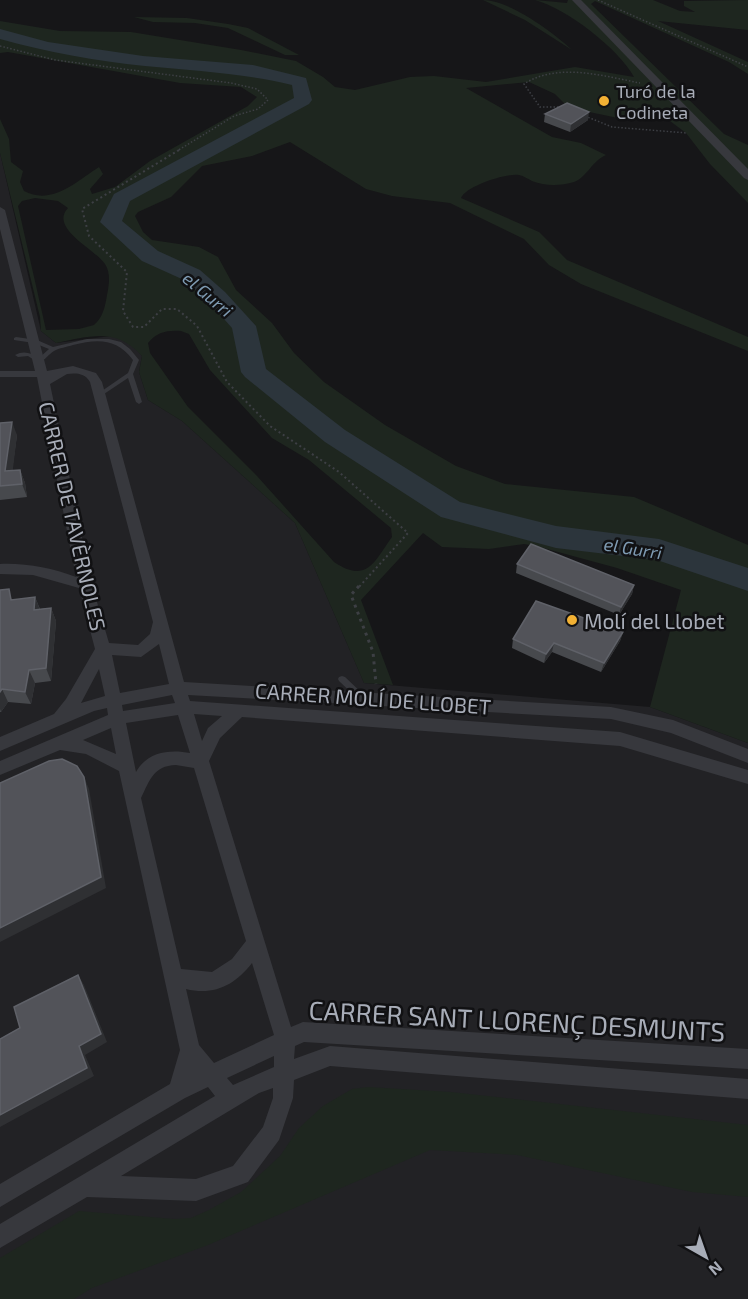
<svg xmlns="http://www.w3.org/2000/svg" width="748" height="1299" font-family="'Exo 2',sans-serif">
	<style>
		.built { fill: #222225 }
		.green { fill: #1e261f; fill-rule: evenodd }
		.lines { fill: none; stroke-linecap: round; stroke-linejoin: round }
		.river { fill: #2c353c; fill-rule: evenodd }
		.path-far2 { stroke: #3d3f44; stroke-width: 1.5; stroke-dasharray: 1.5 2; stroke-linecap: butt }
		.path-far1 { stroke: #3d3f44; stroke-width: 2; stroke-dasharray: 2 3; stroke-linecap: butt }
		.path { stroke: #3d3f44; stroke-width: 3; stroke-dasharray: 3 4.5; stroke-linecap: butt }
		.service { fill: #37383d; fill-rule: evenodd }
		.minor { fill: #37383d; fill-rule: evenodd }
		.tertiary { fill: #37383d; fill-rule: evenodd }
		.wall { fill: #47494d }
		.shaded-wall { fill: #2f3033 }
		.building { fill: #525359; stroke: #5f6168; stroke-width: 1.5 }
		.poi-dot { fill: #f2b134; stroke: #111113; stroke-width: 2 }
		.labels { text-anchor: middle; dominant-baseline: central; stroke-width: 5; stroke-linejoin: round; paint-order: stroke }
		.far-poi-label { font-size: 18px; fill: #a8adb8; stroke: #111113; text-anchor: start }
		.far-water-label { font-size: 18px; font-style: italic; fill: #7f9bb3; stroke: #111113 }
		.street-label { font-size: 21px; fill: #a8adb8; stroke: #111113 }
		.poi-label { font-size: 21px; fill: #a8adb8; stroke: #111113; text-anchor: start }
		.near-street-label { font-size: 26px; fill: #a8adb8; stroke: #111113 }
	</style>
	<rect width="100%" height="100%" fill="#161618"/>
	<path class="built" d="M0,153L41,331L56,343L111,336L130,342L142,356L139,372L148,400L182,421L295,523L364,683L650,707L748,743V1299H0Z"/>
	<path class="green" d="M483,0C509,0 553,32 572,50L525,20Z
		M535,0L567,3L568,0H653L680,11L695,12L684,6V1L748,0V30L658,21L748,62V74L729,62L595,1L591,4L724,134L748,145V203L710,164L686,133L666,118H618L575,109L566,105L555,94L529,82L466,88L552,137L581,143L606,155C592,161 587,177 574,182C560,186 545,186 532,181C528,179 524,176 519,175C506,173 466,186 461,198L539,232L567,260L748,337V351L581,284L549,265L524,239L450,203L392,196L366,189L290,142L252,156L202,166L171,197L138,212L135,216L143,232L152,240L199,247L218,257L236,290L272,323L294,353L324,382L385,425L456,466L505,484L634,497L748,545V743L650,707L681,590L617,568L536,546L524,544L489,549L442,547L423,533L361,600L393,685L364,683L295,523L182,421L148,400L139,372L142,356C116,327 91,336 56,343L41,331L40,317L0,153V119L9,139L11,162L23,171L20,182L24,191C52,206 77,181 99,167L103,174L90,189L92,194L115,187L150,161L248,106L257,97L241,87L180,83L8,52L0,53V21L60,31L131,32L241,50L296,61L323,77L335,87L355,90L410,77L434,76L486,82L575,67L634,77C619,49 566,8 535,0ZM35,198L58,201L68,208C49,228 95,249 105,264C111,273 109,285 107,295C105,307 103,317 94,325L79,329L46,330L18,206L22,201ZM181,331L189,334L210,370L272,438L309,460L391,528L392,537C374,562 367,584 334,562L257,476L188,407L150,353L148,343C157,332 167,330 181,331Z
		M134,17L187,18L228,24L248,28L299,55H285L228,28L195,23L153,22Z
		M368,1087L451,1092L748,1125V1197L692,1192L517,1155L430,1150L208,1245L92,1288L74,1299H0V1258L79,1211L174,1219L191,1218L209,1210L241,1192L266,1169L280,1156L299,1128L323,1106L352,1089Z"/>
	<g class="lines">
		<path class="river" d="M0,29L48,42L143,56L253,65L306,78L312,100L309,104L130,201L122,221L158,251L200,270L225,292L256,326L266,369L345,430L460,502L556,526L659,539L748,568V591L657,560L556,548L441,517L325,442L245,377L241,372L232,328L209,302L184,280L142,261L100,222L114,194L294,98L292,85C243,73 195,71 145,66C96,61 47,52 0,39Z"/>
		<path class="path-far2" d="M598,0L748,67
			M0,46L55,60L231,83L257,89L268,100L258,109L234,116L177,151
			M562,107H540L524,84C558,62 603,76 640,83
			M585,116L612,127L687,133"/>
		<path class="path-far1" d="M179,150L82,209L89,236L127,272L123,311L133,327H144L162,309H177L197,326L227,382L270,426L339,472L408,533L358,588"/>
		<path class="path" d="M359,586L351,595L373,652L376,684"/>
		<path class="service" d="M16,337L37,340L53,347L87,339H109L121,342L130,349L139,360L133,374L142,402L139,404L136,402L128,378L101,396L99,397L96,395L128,373L133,360C116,338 98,339 73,345C67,347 59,348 54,351C49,354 45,360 39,363L28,356L18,357L15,355C24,350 31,353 39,358L49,349L34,343L14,340V338Z
			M342,676L345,677L365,696L366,698L365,700H359L339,681L338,679L339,677Z"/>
		<path class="minor" d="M0,207L5,210L47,371L73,366L96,373L102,382L184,682L611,707L673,720L748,749V763L671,733L611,719L188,695L190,701L620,732L748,770V784L620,746L242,717L220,738L209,761L291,1027L303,1022L748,1049V1069L304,1042L295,1046L294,1059L330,1046L748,1079V1099L330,1066L294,1080L293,1098L279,1140L248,1182L196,1201L87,1197L0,1248V1224L215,1096L208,1087L185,1098L0,1207V1184L170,1084L180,1050L119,771L86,754L60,750L0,775V761L108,715L107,708L94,711L0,751V737L54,714L66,699L95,649L79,588L33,575L0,574V564C27,563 51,568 76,577L37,377H0V371H35L0,229ZM67,374C76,373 85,373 90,382L153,622L150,634L138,645L109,643L92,585L50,384ZM159,644L169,684L120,693L112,655L141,657ZM99,669L105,696L81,703ZM172,695L175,703L123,711L122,705ZM194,714L222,716L208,728L202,741ZM178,715L190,753C169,749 147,752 136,772L126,723ZM111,728L116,754L83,740ZM176,765L194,768L246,941L232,959L212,972L181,969L141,798C150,780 153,766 176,765ZM252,963L274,1035L214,1063L199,1045L186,989C214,996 235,985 252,963ZM274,1056V1067L233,1085L227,1078ZM273,1088V1098L263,1127L233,1166L196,1179L121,1176L259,1093Z"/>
		<path class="tertiary" d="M572,0H581L748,169V180L744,178Z"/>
	</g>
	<path class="wall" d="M545,114L588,120L570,132L544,122Z
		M0,423L17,435L12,471L20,470L25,483L27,497L0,500Z
		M517,564L634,585L632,594L619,615L516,573Z
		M0,590L13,600L35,597L40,609L51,608L56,621L51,681L35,683L31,704L8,702L1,712H0Z
		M623,632L620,641L601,672L552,652L544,663L512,648L513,639Z"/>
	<path class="shaded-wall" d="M589,112L588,120L570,132L571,124Z
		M12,422L17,435L11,485L5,471Z
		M20,470L25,483L27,497L22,484Z
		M634,585L632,594L619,615L621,607Z
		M35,597L40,610H34Z
		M51,608L56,621L51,681L46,668Z
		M623,632L620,641L601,672L604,663Z
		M554,643L552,652L544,663L546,654Z
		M29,670L35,683L31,704L25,692Z
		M2,689L8,702L1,712L0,709V692Z
		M84,777L89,789L106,888L0,942V928Z
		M78,975L84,985L107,1042L85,1055L94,1076L0,1127V1115L79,1046Z"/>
	<path class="building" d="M567,103L589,112L571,124L545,114Z
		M12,422L5,471L20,470L22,484L0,486V423Z
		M531,544L634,585L621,607L517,564Z
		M9,589L11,600L35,597L34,610L51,608L46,668L29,670L25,692L2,689L0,692V590Z
		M536,601L623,632L604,663L554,643L546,654L513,639Z
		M62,759L77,766L84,777L101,877L0,928V783L49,761Z
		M78,975L101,1034L79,1046L87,1068L0,1115V1039L20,1028L14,1007Z"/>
	<g class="poi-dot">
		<circle cx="604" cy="101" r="6"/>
		<circle cx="572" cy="620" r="6"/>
	</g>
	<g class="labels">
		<g class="far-poi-label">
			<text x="616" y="91">Turó de la<tspan x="616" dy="21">Codineta</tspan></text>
		</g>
		<g class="far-water-label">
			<text transform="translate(208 294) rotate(40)">el Gurri</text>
			<text transform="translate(633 548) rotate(9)">el Gurri</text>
		</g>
		<g class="street-label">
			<text transform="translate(73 516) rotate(77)">CARRER DE TAVÈRNOLES</text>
			<text transform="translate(373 698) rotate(4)">CARRER MOLÍ DE LLOBET</text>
		</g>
		<g class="poi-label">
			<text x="584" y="620">Molí del Llobet</text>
		</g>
		<g class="near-street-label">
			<text transform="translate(517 1020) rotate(3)">CARRER SANT LLORENÇ DESMUNTS</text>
		</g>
	</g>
	<g transform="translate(706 1257) rotate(140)" stroke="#111113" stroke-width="4.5" paint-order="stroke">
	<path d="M0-4.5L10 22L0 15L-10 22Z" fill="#a8adb8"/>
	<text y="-9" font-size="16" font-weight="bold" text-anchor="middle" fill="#a8adb8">N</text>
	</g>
</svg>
